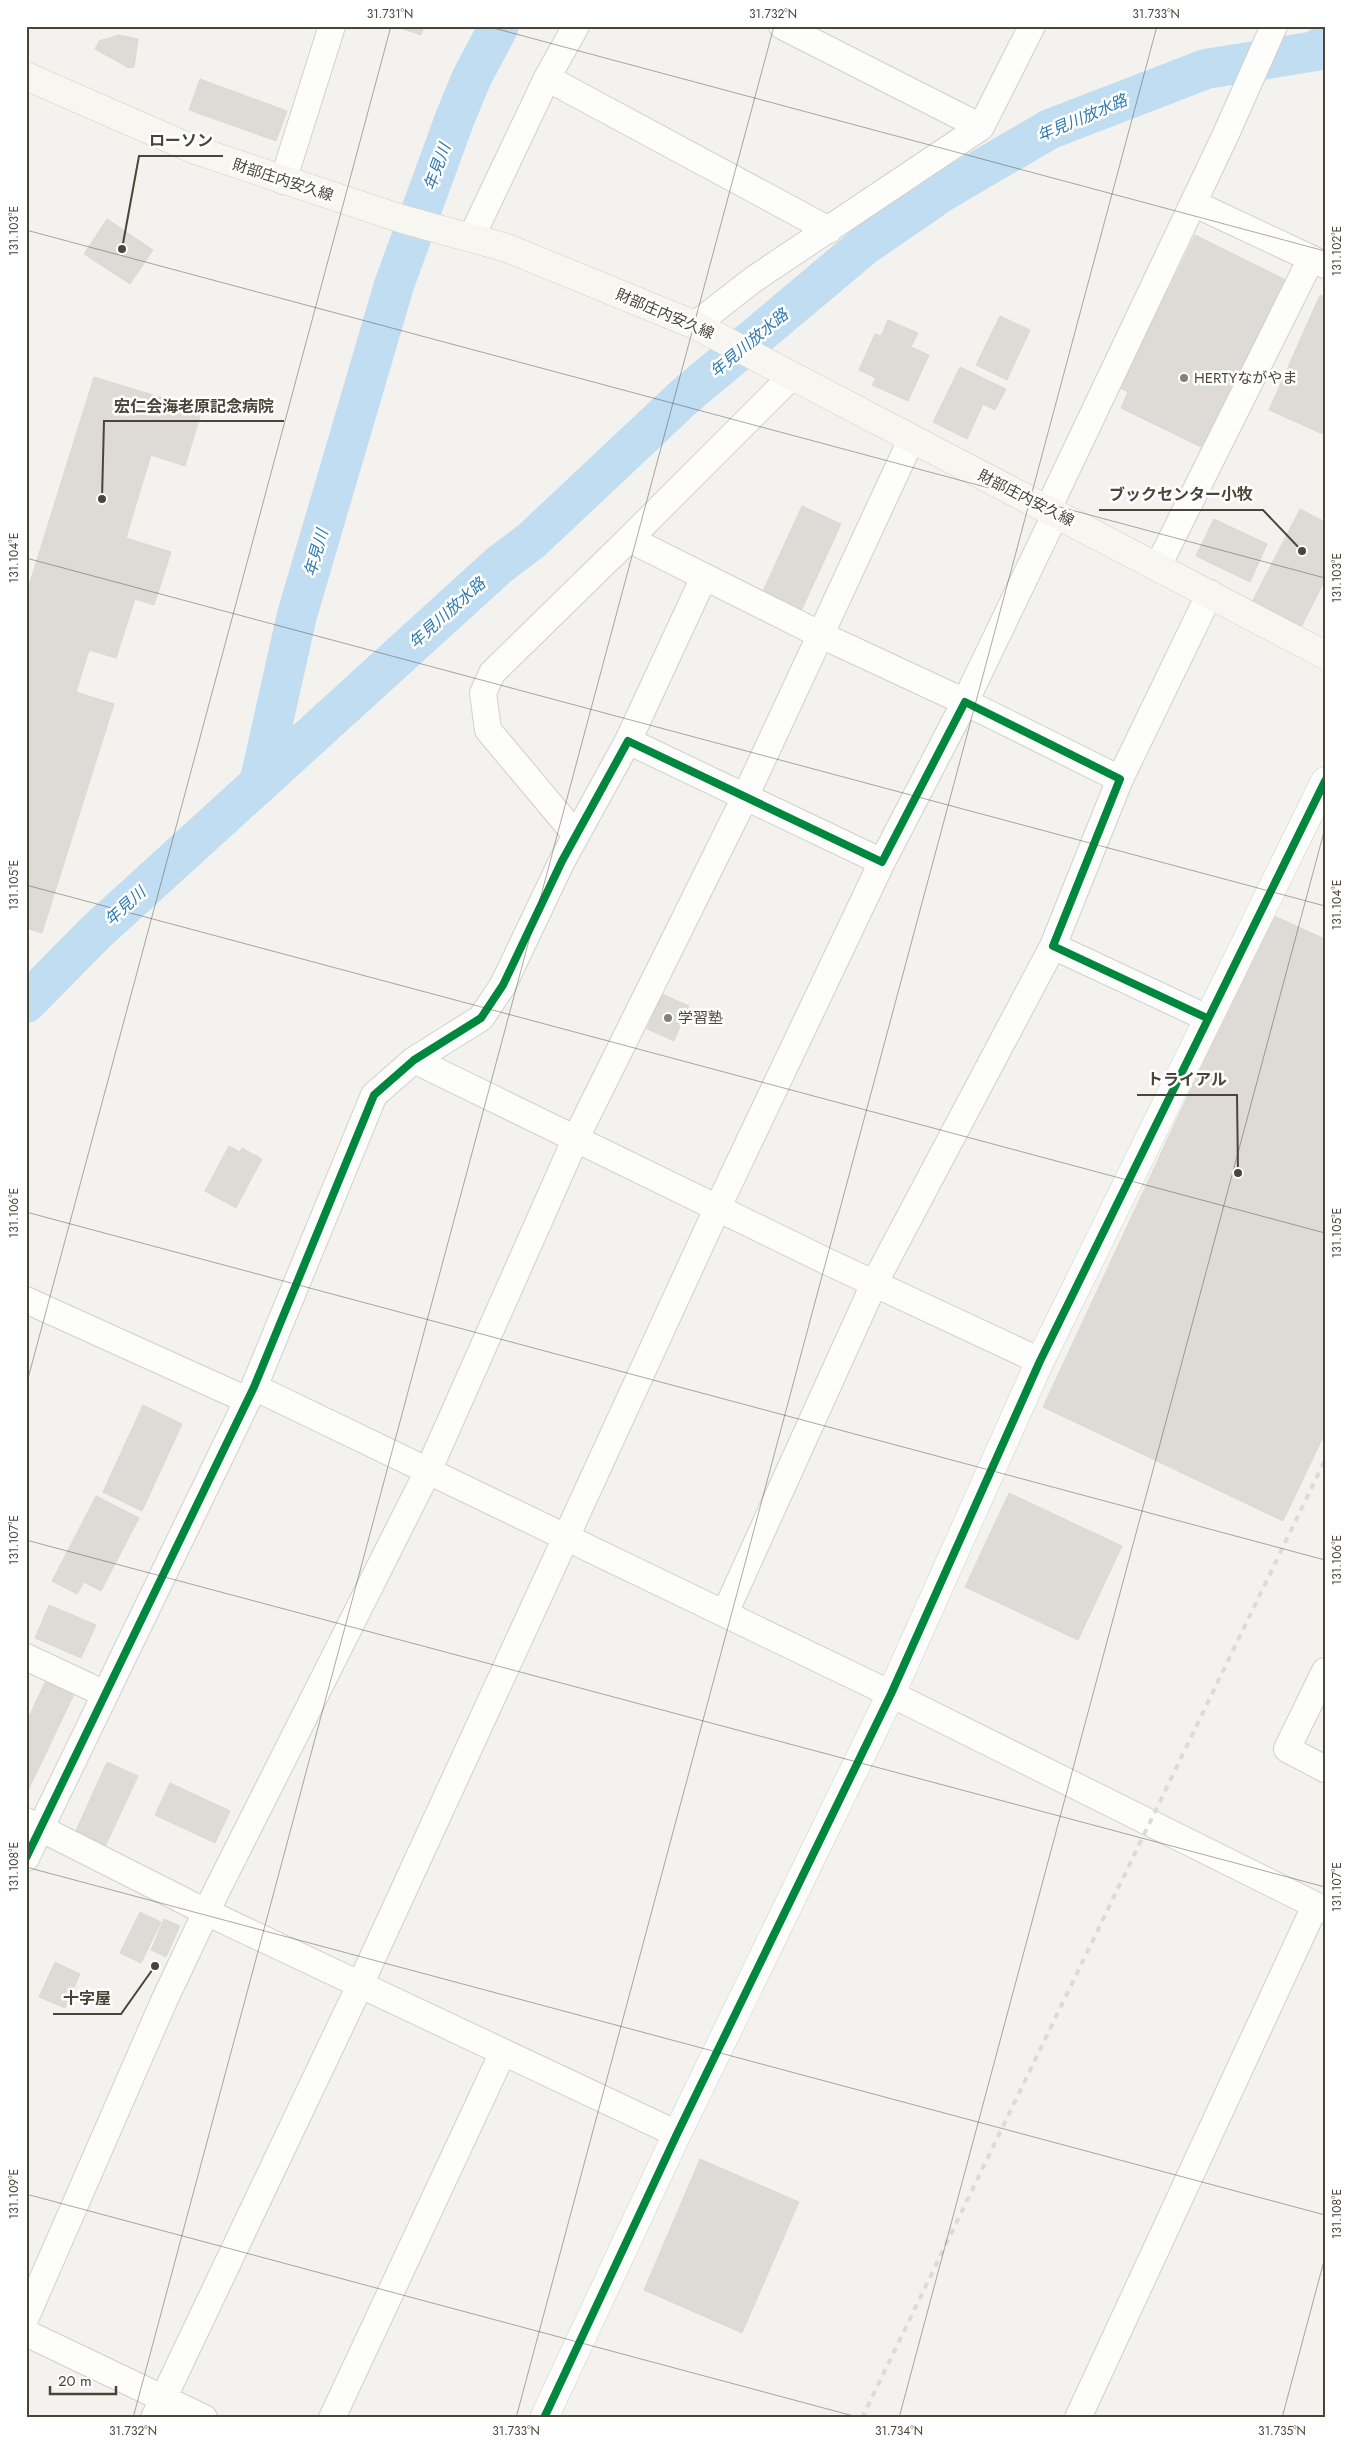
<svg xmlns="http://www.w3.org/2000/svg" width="1351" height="2444" font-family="Jost,'Noto Sans JP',sans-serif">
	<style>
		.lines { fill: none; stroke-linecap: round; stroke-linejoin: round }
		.river { stroke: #c0ddf1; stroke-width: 40 }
		.building { fill: #dedbd6; stroke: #dcd9d4 }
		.minor-casing { stroke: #d2d0cb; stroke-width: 28 }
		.tertiary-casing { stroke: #d2d0cb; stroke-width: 29 }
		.secondary-casing { stroke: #d3cfc5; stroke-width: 29 }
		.minor { stroke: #fdfdfc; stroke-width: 26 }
		.tertiary { stroke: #fdfdfc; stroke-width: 28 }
		.secondary { stroke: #f7f6f1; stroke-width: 28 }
		.rail { stroke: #dbdbda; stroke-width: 4; stroke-dasharray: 6 6; stroke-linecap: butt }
		.cycleway-casing { stroke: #fff; stroke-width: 11 }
		.cycleway { stroke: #00873e; stroke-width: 8 }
		.ticks { fill: none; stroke: #4b4439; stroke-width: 1; stroke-opacity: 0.45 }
		.poi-dot { fill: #868178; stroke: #fff; stroke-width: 2 }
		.labels { text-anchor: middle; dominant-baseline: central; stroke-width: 5; stroke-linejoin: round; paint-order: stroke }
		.street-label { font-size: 15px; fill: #4b4439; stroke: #fff }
		.poi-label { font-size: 15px; fill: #4b4439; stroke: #fff; text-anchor: start }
		.water-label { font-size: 16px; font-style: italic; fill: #2e7ab2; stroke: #fff }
		.leader { fill: none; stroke: #4b4439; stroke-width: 2 }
		.callout-dot { fill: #4b4439; stroke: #fff; stroke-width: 2 }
		.callout-label { font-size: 16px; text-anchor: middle; font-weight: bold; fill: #4b4439; stroke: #fff; stroke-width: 5; stroke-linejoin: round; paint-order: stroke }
		.neatline { fill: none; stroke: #4b4439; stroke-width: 2 }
		.ticks-label { font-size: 12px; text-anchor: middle; fill: #4b4439 }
	</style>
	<rect width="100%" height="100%" fill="#f4f2ee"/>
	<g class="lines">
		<path class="river" d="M259,784L297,615L394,285L455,118L472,77L499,26
			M26,1003L96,932L499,565L532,540L684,397L865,245L942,192L1050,129L1206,69L1316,51L1319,48L1325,49"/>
	</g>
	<path class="building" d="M395,26H424L421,35Z
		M119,35L138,39L134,67L129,68L95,49L99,41Z
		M200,79L287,111L276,141L189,110Z
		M107,219L153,250L130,284L84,254Z
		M1195,235L1290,282L1213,438L1207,436L1201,447L1121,408L1128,392L1120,388Z
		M1320,295L1325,297V435L1269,410Z
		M1000,316L1030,330L1007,380L976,365Z
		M888,320L918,333L911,347L929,355L908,401L872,385L876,378L859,370L875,334L881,336Z
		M960,367L1006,389L995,410L983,404L967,439L933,422Z
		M94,377L202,410L185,466L151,455L126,538L171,552L154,605L135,599L116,658L89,650L76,692L114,704L42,933L26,928V595Z
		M802,506L841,524L797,620L758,602Z
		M1300,509L1325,522V580L1300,629L1251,604Z
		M1214,519L1267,544L1250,582L1196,556Z
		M1272,915L1325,939V1433L1283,1521L1043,1407Z
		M662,994L689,1006L674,1041L647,1029Z
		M229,1146L240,1152L242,1148L262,1159L236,1208L205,1191Z
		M143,1405L182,1424L142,1511L103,1492Z
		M1009,1493L1122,1546L1078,1640L965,1587Z
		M96,1496L139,1518L101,1591L84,1582L77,1594L52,1581Z
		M49,1605L96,1625L81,1658L35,1638Z
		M47,1678L75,1692L26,1795V1723Z
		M107,1762L138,1776L103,1851L73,1837Z
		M170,1783L230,1811L215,1843L155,1815Z
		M140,1912L161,1922L141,1963L120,1953Z
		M164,1919L180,1926L166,1957L151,1950Z
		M55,1962L80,1974L65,2008L39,1997Z
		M700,2159L799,2202L742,2333L644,2290Z"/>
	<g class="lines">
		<g class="minor-casing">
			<path id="minor" d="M782,26L981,127
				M547,78L829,230
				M283,181L332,26
				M1193,203L1325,265
				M471,238L547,78L576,26
				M695,325L754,279L981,127L1032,26
				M792,376L629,539L821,635L965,702L1056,513
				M1048,509L1226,134L1274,26
				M1158,566L1311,259
				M628,741L704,577
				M1120,779L1210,593
				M576,835L488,730L483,693L492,673L629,539
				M414,1060L826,1261L1040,1361
				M26,1300L247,1400
				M254,1387L891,1694L1325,1910
				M725,1613L874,1284L1053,946
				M26,1657L105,1694
				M1325,1671L1287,1749L1325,1769
				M26,1821L206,1912L677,2134
				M26,1858L254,1387L374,1095L414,1060L481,1018L503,985L562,861L628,741L882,862L965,702L1120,779L1053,946L1207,1018
				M26,2317L164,2001L206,1912L429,1469L575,1140L745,797L912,438
				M26,2333L204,2418
				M154,2418L360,1985L717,1209L882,862
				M332,2418L503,2052
				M1078,2418L1315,1906"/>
		</g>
		<g class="tertiary-casing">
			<path id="tertiary" d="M544,2418L677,2134L891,1694L1040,1361L1325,781"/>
		</g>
		<g class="secondary-casing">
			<path id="secondary" d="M26,76L195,150L402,219L507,248L695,325L1325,655"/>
		</g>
		<use href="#minor" class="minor"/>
		<use href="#tertiary" class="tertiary"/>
		<use href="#secondary" class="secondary"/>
		<path class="rail" d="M862,2418L1325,1460"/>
		<g class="cycleway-casing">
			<path id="cycleway" d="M26,1858L254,1387L374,1095L414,1060L481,1018L503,985L562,861L628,741L882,862L965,702L1120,779L1053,946L1207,1018
				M544,2418L677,2134L891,1694L1040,1361L1325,781"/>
		</g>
		<use href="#cycleway" class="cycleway"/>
	</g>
	<path class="ticks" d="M486,26L1325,251M26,230L1325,578M26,558L1325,906M26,885L1325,1233M26,1212L1325,1560M26,1386L391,26M26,1540L1325,1887M26,1867L1325,2215M26,2194L861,2418M133,2418L774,26M516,2418L1157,26M899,2418L1325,828M1282,2418L1325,2257"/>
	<g class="poi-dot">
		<circle cx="1184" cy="378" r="5"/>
		<circle cx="668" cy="1018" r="5"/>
	</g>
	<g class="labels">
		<g class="street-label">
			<text transform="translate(283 180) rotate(18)">財部庄内安久線</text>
			<text transform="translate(665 314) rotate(23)">財部庄内安久線</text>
			<text transform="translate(1026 498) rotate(27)">財部庄内安久線</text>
		</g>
		<g class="poi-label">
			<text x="1194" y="378">HERTYながやま</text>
			<text x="678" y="1018">学習塾</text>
		</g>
		<g class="water-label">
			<text transform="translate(1082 118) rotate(-23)">年見川放水路</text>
			<text transform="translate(437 167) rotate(-70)">年見川</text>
			<text transform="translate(749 343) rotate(-40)">年見川放水路</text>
			<text transform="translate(316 553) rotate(-74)">年見川</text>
			<text transform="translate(447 613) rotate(-42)">年見川放水路</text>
			<text transform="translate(125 906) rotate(-42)">年見川</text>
		</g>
	</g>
	<path class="leader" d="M122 249L139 156H223M102 499L104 421H284M1302 551L1263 510H1099M1238 1173L1237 1095H1137M155 1966L121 2014H53"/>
	<g class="callout-dot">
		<circle cx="122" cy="249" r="5"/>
		<circle cx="102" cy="499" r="5"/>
		<circle cx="1302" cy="551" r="5"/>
		<circle cx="1238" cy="1173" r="5"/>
		<circle cx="155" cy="1966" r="5"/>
	</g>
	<g class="callout-label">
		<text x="181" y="146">ローソン</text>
		<text x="194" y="412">宏仁会海老原記念病院</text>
		<text x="1181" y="500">ブックセンター小牧</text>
		<text x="1187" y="1085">トライアル</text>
		<text x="87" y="2004">十字屋</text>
	</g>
	<rect width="1351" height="2444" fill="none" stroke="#ffffff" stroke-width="55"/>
	<path d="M50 2386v8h66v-8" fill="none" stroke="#4b4439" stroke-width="2.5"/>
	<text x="58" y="2386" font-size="15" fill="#4b4439" stroke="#ffffff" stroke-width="4" paint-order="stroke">20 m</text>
	<rect x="28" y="28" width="1296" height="2388" class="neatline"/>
	<g class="ticks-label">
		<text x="390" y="18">31.731°N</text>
		<text x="773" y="18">31.732°N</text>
		<text x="1156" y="18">31.733°N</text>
		<text transform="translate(14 231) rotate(-90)" y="4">131.103°E</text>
		<text transform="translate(1337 251) rotate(-90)" y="4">131.102°E</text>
		<text transform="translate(14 558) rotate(-90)" y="4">131.104°E</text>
		<text transform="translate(1337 578) rotate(-90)" y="4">131.103°E</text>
		<text transform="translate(14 885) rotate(-90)" y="4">131.105°E</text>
		<text transform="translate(1337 905) rotate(-90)" y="4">131.104°E</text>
		<text transform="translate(14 1213) rotate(-90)" y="4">131.106°E</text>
		<text transform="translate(1337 1233) rotate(-90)" y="4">131.105°E</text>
		<text transform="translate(14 1540) rotate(-90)" y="4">131.107°E</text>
		<text transform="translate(1337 1560) rotate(-90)" y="4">131.106°E</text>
		<text transform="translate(14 1867) rotate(-90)" y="4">131.108°E</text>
		<text transform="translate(1337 1887) rotate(-90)" y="4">131.107°E</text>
		<text transform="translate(14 2194) rotate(-90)" y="4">131.109°E</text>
		<text transform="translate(1337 2214) rotate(-90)" y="4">131.108°E</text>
		<text x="133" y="2435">31.732°N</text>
		<text x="516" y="2435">31.733°N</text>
		<text x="899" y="2435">31.734°N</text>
		<text x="1282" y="2435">31.735°N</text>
	</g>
</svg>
